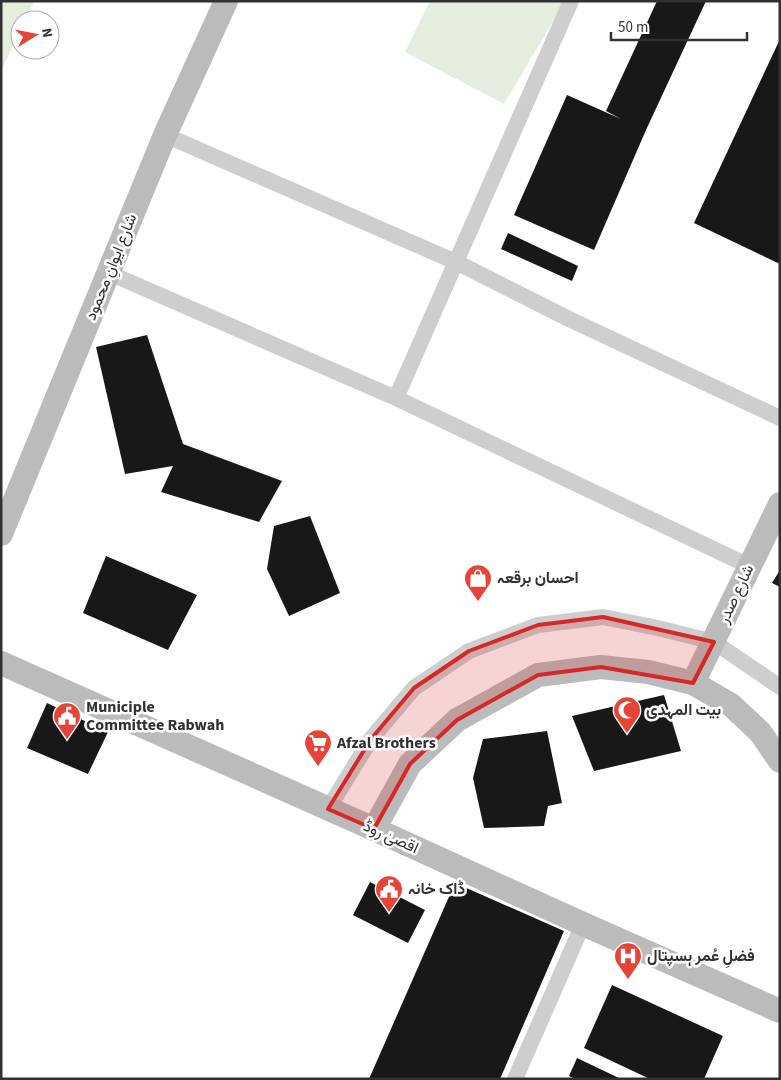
<svg xmlns="http://www.w3.org/2000/svg" width="781" height="1080" font-family="'Source Sans 3',Vazirmatn,sans-serif">
	<style>
		.green { fill: #e5eddf }
		.building { fill: #181818 }
		.lines { fill: none; stroke-linecap: round; stroke-linejoin: round }
		.street { stroke: #cecece; stroke-width: 16 }
		.secondary { stroke: #bbb; stroke-width: 24 }
		.marked { fill: #d62828; fill-opacity: 0.2; stroke: #d62828; stroke-width: 4; stroke-linejoin: round }
		.labels { text-anchor: middle; dominant-baseline: central; stroke-width: 5; stroke-linejoin: round; paint-order: stroke }
		.street-label { font-size: 16px; fill: #313131; stroke: #fff }
		.poi-label { font-size: 16px; font-weight: bold; fill: #313131; stroke: #fff; text-anchor: start }
	</style>
	<rect width="100%" height="100%" fill="#fff"/>
	<path class="green" d="M1,1H34L25,20H20V31L1,71Z
		M430,1H565L504,104L405,52Z"/>
	<path class="building" d="M657,1H706L646,130L594,250L514,215L567,95L621,119L606,111Z
		M780,39V264L694,223Z
		M508,233L578,266L572,281L501,249Z
		M147,335L183,444L282,481L259,522L161,492L173,466L125,474L96,347Z
		M310,516L340,593L289,616L267,569L274,526Z
		M106,556L197,595L168,650L83,613Z
		M780,570V587L772,583Z
		M664,695L681,751L594,771L572,716Z
		M47,703L108,732L88,774L27,748Z
		M547,731L562,803L548,806L544,826L484,828L473,778L483,739Z
		M370,882L425,910L408,943L353,915Z
		M455,883L564,931L500,1079H369Z
		M612,985L723,1036L704,1079H650L584,1048Z
		M577,1058L621,1079H575L569,1076Z"/>
	<g class="lines">
		<path class="street" d="M165,135L456,262L569,319L780,418
			M109,273L396,398L749,566
			M396,398L571,1
			M328,809L371,739L414,688L469,651L538,625L603,617L658,628L714,642L780,687
			M515,1079L583,924"/>
		<path class="secondary" d="M1,534L165,135L226,1
			M1,663L374,829L583,924L780,1011
			M693,683L780,504
			M374,829L410,764L457,720L538,675L601,667L648,672L693,683L731,705L760,732L780,761"/>
	</g>
	<path class="marked" d="M603,617L714,642L693,683L601,667L538,675L457,720L410,764L374,829L328,809L371,739L414,688L469,651L538,625Z"/>
	<defs>
		<g id="shop-pin" transform="scale(1.4375)"><path d="M0 17L-7.5 6A9.5 9.5 0 1 1 7.5 6Z" fill="#e54436" stroke="#fff"/><path d="M-5-2.5h2.3a2.7 3.5 0 0 1 5.4 0H5L5.5 6h-11ZM-1.5-2.5h3a1.5 2.3 0 0 0-3 0Z" fill="#fff"/></g>
		<g id="mosque-pin" transform="scale(1.4375)"><path d="M0 17L-7.5 6A9.5 9.5 0 1 1 7.5 6Z" fill="#e54436" stroke="#fff"/><path d="M3.5-4.9A6 6 0 1 0 3.5 4.9A5 5 0 1 1 3.5-4.9Z" fill="#fff"/></g>
		<g id="civic-pin" transform="scale(1.4375)"><path d="M0 17L-7.5 6A9.5 9.5 0 1 1 7.5 6Z" fill="#e54436" stroke="#fff"/><path d="M-.6-6.5H3V-4.5H.6V-3L4-1V1h2V6H-6V1h2V-1L-.6-3ZM-1.2 2.5V6h2.4V2.5Z" fill="#fff"/></g>
		<g id="supermarket-pin" transform="scale(1.4375)"><path d="M0 17L-7.5 6A9.5 9.5 0 1 1 7.5 6Z" fill="#e54436" stroke="#fff"/><path d="M-6-5.5h2.5l.6 2H6L4.5 2H-2.5L-4.4-4H-6ZM-1.5 3.2a1.3 1.3 0 1 0 .1 0ZM3 3.2a1.3 1.3 0 1 0 .1 0Z" fill="#fff"/></g>
		<g id="hospital-pin" transform="scale(1.4375)"><path d="M0 17L-7.5 6A9.5 9.5 0 1 1 7.5 6Z" fill="#e54436" stroke="#fff"/><path d="M-5-5h3v3.5h4V-5h3V5h-3V1.5h-4V5h-3Z" fill="#fff"/></g>
	</defs>
	<g fill-rule="evenodd">
		<use href="#shop-pin" x="478" y="578"/>
		<use href="#mosque-pin" x="627" y="710"/>
		<use href="#civic-pin" x="67" y="716"/>
		<use href="#supermarket-pin" x="318" y="743"/>
		<use href="#civic-pin" x="389" y="889"/>
		<use href="#hospital-pin" x="628" y="956"/>
	</g>
	<g class="labels">
		<g class="street-label">
			<text transform="translate(111 267) rotate(-68)">شارع ایوانِ محمود</text>
			<text transform="translate(736 594) rotate(-65)">شارع صدر</text>
			<text transform="translate(391 837) rotate(24)">اقصیٰ روڈ</text>
		</g>
		<g class="poi-label">
			<text x="497" y="578">احسان برقعہ</text>
			<text x="86" y="707">Municiple<tspan x="86" dy="18">Committee Rabwah</tspan></text>
			<text x="646" y="710">بیت المہدی</text>
			<text x="337" y="743">Afzal Brothers</text>
			<text x="408" y="889">ڈاک خانہ</text>
			<text x="647" y="956">فضلِ عُمر ہسپتال</text>
		</g>
	</g>
	<rect width="781" height="1080" fill="none" stroke="#313131" stroke-width="5"/>
	<g transform="translate(35 35) rotate(80)"><circle r="24" fill="#ffffff" stroke="#adadad"/>
	<path d="M0-4L9 19L0 12L-9 19Z" fill="#e54436"/>
	<text y="-8" font-size="14" font-weight="bold" text-anchor="middle" fill="#313131">N</text>
	</g>
	<path d="M611 32v8h136v-8" fill="none" stroke="#313131" stroke-width="2.5"/>
	<text x="618" y="32" font-size="15" fill="#313131" stroke="#ffffff" stroke-width="4" paint-order="stroke">50 m</text>
</svg>
